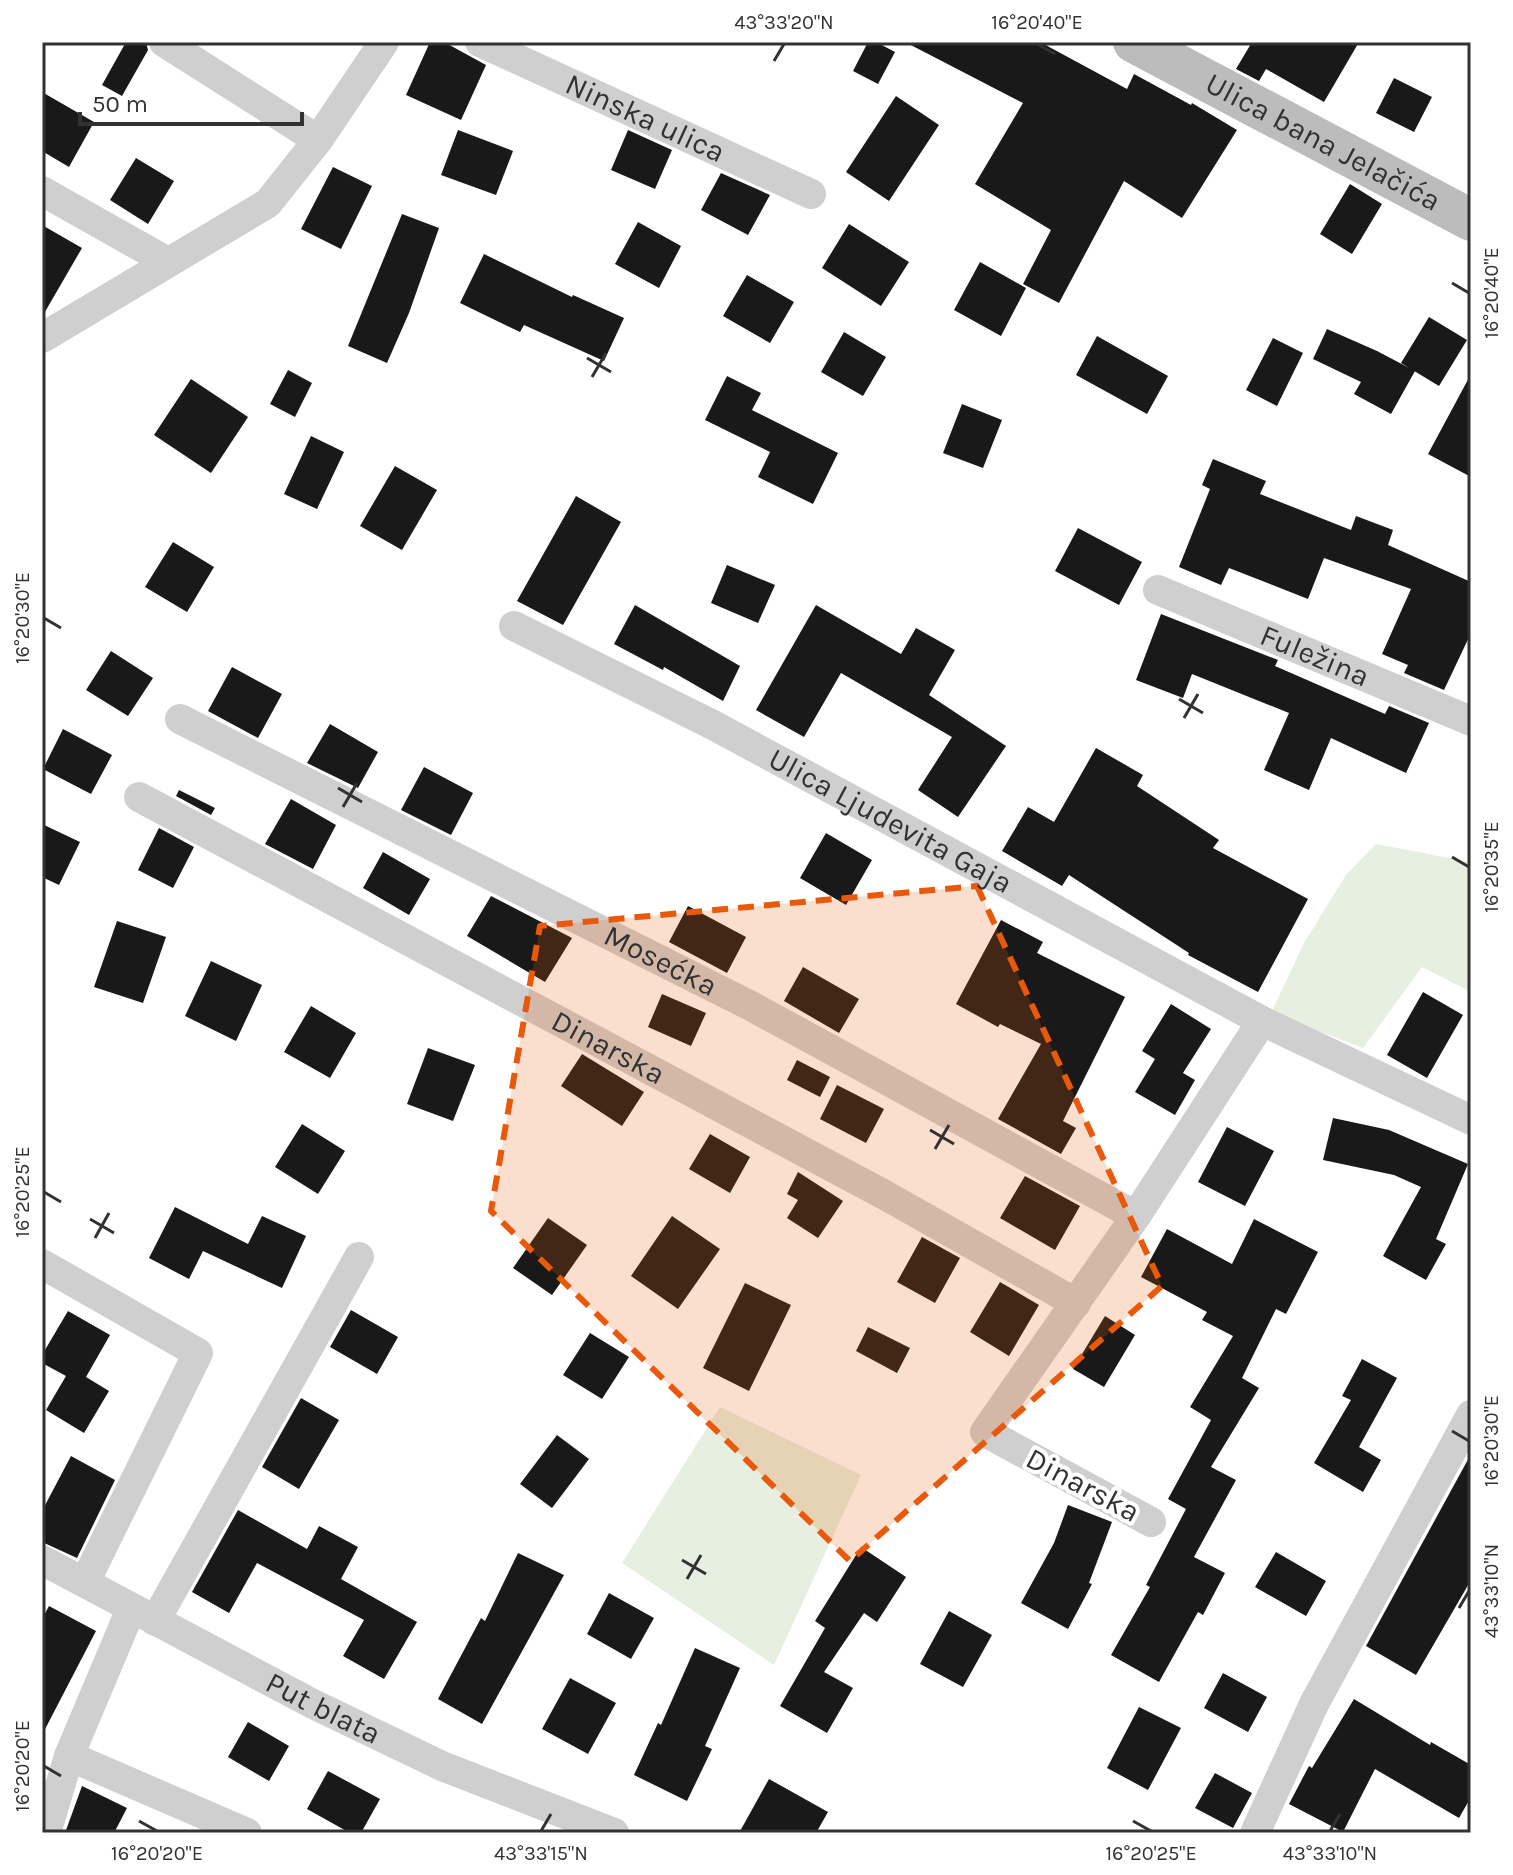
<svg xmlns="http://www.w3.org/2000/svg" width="1513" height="1875" font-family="Karla,sans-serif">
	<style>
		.green { fill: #e7f0e0 }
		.building { fill: #191919 }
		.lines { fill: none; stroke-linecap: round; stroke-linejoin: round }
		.minor { stroke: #cfcfcf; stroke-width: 30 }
		.secondary { stroke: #bcbcbc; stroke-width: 42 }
		.marked { fill: #e8590c; fill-opacity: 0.2; stroke: #e8590c; stroke-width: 6; stroke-dasharray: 16 10; stroke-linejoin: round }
		.ticks { fill: none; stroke: #323232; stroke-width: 3 }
		.labels { text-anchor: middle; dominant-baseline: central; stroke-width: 8; stroke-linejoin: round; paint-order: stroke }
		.street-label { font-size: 30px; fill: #323232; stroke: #fff }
		.neatline { fill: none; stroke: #323232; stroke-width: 3 }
		.ticks-label { font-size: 20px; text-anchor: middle; fill: #323232 }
	</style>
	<rect width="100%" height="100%" fill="#fff"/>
	<path class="green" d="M1376,844L1471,862V992L1422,967L1363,1048L1271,1013L1304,943L1346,875Z
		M720,1407L861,1475L774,1665L622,1563Z"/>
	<path class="building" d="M126,42H146L148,50L122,96L102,85Z
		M430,42H444L486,65L461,120L406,95Z
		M868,42H876L895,52L878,84L853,71Z
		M905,42H1040L1127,89L1134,74L1191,105L1192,103L1237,130L1182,218L1124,181L1059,303L1023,284L1051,230L975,184L1023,103Z
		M1252,42H1359L1324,102L1266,69L1259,81L1236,69Z
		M1394,78L1432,97L1414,132L1376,113Z
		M42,92L94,122L69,167L42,151Z
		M896,96L939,125L889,201L846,172Z
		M458,130L513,151L496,195L441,175Z
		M628,130L672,150L655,189L611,170Z
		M136,158L174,181L148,224L110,200Z
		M333,167L372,186L341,249L301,229Z
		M721,173L770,195L748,235L701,210Z
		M1350,184L1382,204L1352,254L1320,234Z
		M402,214L439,228L409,313L387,363L348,346Z
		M638,222L681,246L659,288L615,264Z
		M849,224L909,262L881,306L822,268Z
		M42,225L82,248L42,317Z
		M484,254L572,297L573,295L624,318L604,361L524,325L520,332L460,303Z
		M980,262L1026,288L1001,336L954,310Z
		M747,275L794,302L770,343L723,316Z
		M1429,317L1467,340L1439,386L1401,363Z
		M1327,329L1377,351L1415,371L1391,414L1354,394L1361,382L1313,359Z
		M844,332L886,357L863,396L821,372Z
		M1097,336L1168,376L1147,414L1076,375Z
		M1273,338L1303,353L1277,406L1246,390Z
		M288,370L312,383L295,417L270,404Z
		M1471,374V477L1428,454Z
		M727,376L761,393L752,410L838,453L813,504L758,477L770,452L705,420Z
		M191,379L248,417L211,473L154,435Z
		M962,404L1002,420L983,468L943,453Z
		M311,436L344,452L317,509L284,494Z
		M1213,459L1266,481L1260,494L1351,530L1356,516L1393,530L1388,545L1471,582V633L1444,690L1404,673L1408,665L1382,654L1411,589L1324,558L1308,599L1229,568L1221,585L1179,567L1210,489L1202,485Z
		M395,466L437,490L402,550L360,526Z
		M576,496L621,522L563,625L517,601Z
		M1078,528L1142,562L1119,605L1055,571Z
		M173,542L214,567L187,612L145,587Z
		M727,565L775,585L758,623L711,603Z
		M635,605L740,666L723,701L664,667L663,670L614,644Z
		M816,605L901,654L916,628L955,650L929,695L1006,746L958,817L918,790L952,737L841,673L804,737L756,710Z
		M1161,614L1278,660L1275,666L1385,714L1389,706L1429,723L1406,773L1331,738L1309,790L1264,770L1289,713L1192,674L1183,698L1136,680Z
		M111,651L153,678L128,716L86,690Z
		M232,667L282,694L258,738L208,711Z
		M330,724L378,752L358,788L307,763Z
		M63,729L112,755L91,794L43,769Z
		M1096,748L1143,775L1137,786L1219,840L1213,848L1308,899L1258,992L1188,955L1189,953L1069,875L1062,886L1002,851L1028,807L1054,822Z
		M424,767L473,793L451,835L401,810Z
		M179,790L215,808L211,815L176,796Z
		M291,799L336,825L313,869L265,844Z
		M42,824L80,842L59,885L42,877Z
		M159,828L194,847L173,888L138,870Z
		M826,833L872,860L846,905L800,878Z
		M383,852L430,879L409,915L363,888Z
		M491,896L572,938L545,982L467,936Z
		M688,906L746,937L727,973L669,942Z
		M1001,920L1043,942L1037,953L1125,997L1063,1121L1076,1128L1061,1154L998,1119L1041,1044L1000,1024L998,1027L956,1004Z
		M117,921L166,937L143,1003L94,987Z
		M211,961L262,985L236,1041L185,1016Z
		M803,967L859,999L839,1033L784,1001Z
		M1423,992L1463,1015L1427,1078L1387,1055Z
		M662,994L706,1013L691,1046L648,1027Z
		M1171,1004L1211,1029L1183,1073L1195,1080L1175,1115L1135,1092L1155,1059L1142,1051Z
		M311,1006L356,1033L330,1078L284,1052Z
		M428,1048L475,1065L453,1121L407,1104Z
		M582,1054L644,1092L622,1126L561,1086Z
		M797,1060L830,1077L820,1097L787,1080Z
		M837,1085L884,1109L866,1143L820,1119Z
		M1333,1118L1389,1130L1468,1164L1436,1239L1446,1244L1426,1280L1383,1256L1421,1187L1394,1175L1323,1160Z
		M302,1124L345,1151L318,1194L275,1167Z
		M1227,1127L1274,1151L1245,1206L1198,1182Z
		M710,1134L750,1157L730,1193L689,1169Z
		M798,1172L843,1201L818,1238L787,1218L798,1200L787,1194Z
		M1025,1176L1080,1206L1055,1250L1000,1218Z
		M175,1207L248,1244L262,1216L306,1236L282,1288L203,1251L189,1279L149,1258Z
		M672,1216L720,1249L678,1309L631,1276Z
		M548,1218L587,1245L552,1295L513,1268Z
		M1254,1219L1318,1252L1286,1314L1276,1309L1242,1378L1259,1388L1211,1467L1236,1480L1194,1557L1225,1573L1203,1615L1198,1612L1159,1682L1111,1655L1150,1587L1146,1585L1186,1509L1168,1499L1211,1420L1190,1407L1233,1336L1202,1320L1207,1312L1141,1277L1167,1229L1232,1264Z
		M922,1237L960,1258L935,1303L897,1282Z
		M1000,1282L1039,1305L1009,1356L970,1332Z
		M745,1283L791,1305L749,1391L703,1368Z
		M351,1310L398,1337L377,1374L330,1347Z
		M68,1311L110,1335L86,1377L109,1391L84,1433L46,1410L66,1376L42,1363V1355Z
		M1105,1316L1135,1335L1104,1387L1073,1369Z
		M868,1327L910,1348L897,1373L856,1351Z
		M590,1333L629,1357L602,1399L563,1375Z
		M1362,1359L1397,1378L1359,1447L1381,1460L1363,1492L1314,1463L1351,1400L1342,1396Z
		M301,1398L339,1420L299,1489L262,1467Z
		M557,1435L589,1459L552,1508L520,1484Z
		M1471,1454V1580L1416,1675L1366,1646Z
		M71,1456L115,1480L77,1558L42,1542V1511Z
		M1068,1505L1112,1522L1089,1583L1092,1584L1068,1629L1021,1603L1054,1543Z
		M238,1510L307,1549L319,1526L358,1547L341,1579L417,1622L384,1679L343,1656L364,1620L257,1563L229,1613L192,1592Z
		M861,1547L906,1577L877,1622L864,1613L824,1672L853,1688L827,1733L780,1706L825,1628L815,1621Z
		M1276,1552L1326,1581L1306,1616L1255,1587Z
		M518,1553L564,1575L482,1724L438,1699L481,1618L485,1621Z
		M609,1593L654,1618L631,1659L587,1634Z
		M49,1606L96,1631L42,1735V1619Z
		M949,1611L992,1635L963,1687L920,1664Z
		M695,1648L740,1668L705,1746L712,1749L687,1801L634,1775L658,1723L661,1725Z
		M1223,1673L1267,1697L1248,1732L1204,1708Z
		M570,1678L616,1703L588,1754L542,1729Z
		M1354,1699L1430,1745L1431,1742L1471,1765V1797L1459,1818L1375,1769L1343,1832L1289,1804L1309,1766L1312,1768Z
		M1139,1707L1181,1728L1148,1790L1107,1768Z
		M248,1722L289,1746L269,1781L228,1757Z
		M328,1771L380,1799L361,1833H350L307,1809Z
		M1215,1773L1252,1793L1233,1828L1195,1808Z
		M769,1779L828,1812L816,1833H739Z
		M82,1786L127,1808L114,1833H65Z"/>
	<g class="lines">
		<g class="minor">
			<path d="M164,42L318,140"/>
			<path id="s1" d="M480,42L811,194"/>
			<path d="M42,191L168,262"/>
			<path d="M42,338L268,203L318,140L384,42"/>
			<path id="s2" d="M1158,590L1471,721"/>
			<path id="s3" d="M514,626L713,725L1262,1021L1471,1120"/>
			<path id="s4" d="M180,719L751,1006L1136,1216"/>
			<path id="s5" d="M139,797L883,1194L1076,1303"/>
			<path d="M42,1264L198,1353L85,1582"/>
			<path d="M1151,1522L985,1432L1136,1216L1262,1021"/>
			<path id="s6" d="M42,1560L313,1704L442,1766L614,1833"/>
			<path d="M155,1621L359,1257"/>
			<path d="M69,1756L247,1833"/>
			<path d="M46,1833L69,1756L131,1609"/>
			<path d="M1255,1833L1314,1704L1471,1415"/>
		</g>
		<path class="secondary" id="s7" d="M1134,42L1471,220"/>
	</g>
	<path class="marked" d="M977,886L1162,1286L850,1561L491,1211L540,926Z"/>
	<path class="ticks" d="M1037,44L1055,54M774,61L784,44M1452,283L1469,293M587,358L611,372M592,377L606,353M44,618L61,628M1179,699L1203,713M1184,718L1198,694M338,788L362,802M343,807L357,783M1452,857L1469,867M930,1130L954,1144M935,1149L949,1125M44,1192L61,1202M90,1219L114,1233M95,1238L109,1213M1452,1431L1469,1441M682,1560L706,1574M687,1579L701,1555M1459,1608L1469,1591M44,1766L61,1776M139,1821L157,1831M1133,1821L1151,1831M541,1831L551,1814M1330,1831L1340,1814"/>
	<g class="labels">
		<g class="street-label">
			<text stroke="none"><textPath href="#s1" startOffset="182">Ninska ulica</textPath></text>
			<text stroke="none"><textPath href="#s7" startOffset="214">Ulica bana Jelačića</textPath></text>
			<text stroke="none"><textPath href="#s2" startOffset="170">Fuležina</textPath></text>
			<text stroke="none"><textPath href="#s3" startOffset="424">Ulica Ljudevita Gaja</textPath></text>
			<text stroke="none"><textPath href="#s4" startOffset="538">Mosećka</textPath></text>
			<text stroke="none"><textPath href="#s5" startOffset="532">Dinarska</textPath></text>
			<text transform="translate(1083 1485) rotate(28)">Dinarska</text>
			<text stroke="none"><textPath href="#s6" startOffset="318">Put blata</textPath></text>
		</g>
	</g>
	<rect width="1513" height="1875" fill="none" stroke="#ffffff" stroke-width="88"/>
	<path d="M80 112v12h222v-12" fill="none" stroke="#323232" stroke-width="4"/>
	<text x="92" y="112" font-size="24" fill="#323232" stroke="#ffffff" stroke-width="6" paint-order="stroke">50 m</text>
	<rect x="44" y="44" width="1425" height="1787" class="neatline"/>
	<g class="ticks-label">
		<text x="784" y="29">43°33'20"N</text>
		<text x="1037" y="29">16°20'40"E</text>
		<text transform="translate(1491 293) rotate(-90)" y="7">16°20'40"E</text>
		<text transform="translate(22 618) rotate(-90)" y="7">16°20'30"E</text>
		<text transform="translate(1491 867) rotate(-90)" y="7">16°20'35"E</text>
		<text transform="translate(22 1192) rotate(-90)" y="7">16°20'25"E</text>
		<text transform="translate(1491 1441) rotate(-90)" y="7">16°20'30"E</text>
		<text transform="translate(1491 1591) rotate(-90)" y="7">43°33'10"N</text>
		<text transform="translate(22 1766) rotate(-90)" y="7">16°20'20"E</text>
		<text x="157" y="1860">16°20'20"E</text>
		<text x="541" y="1860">43°33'15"N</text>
		<text x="1151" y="1860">16°20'25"E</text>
		<text x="1330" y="1860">43°33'10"N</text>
	</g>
</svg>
